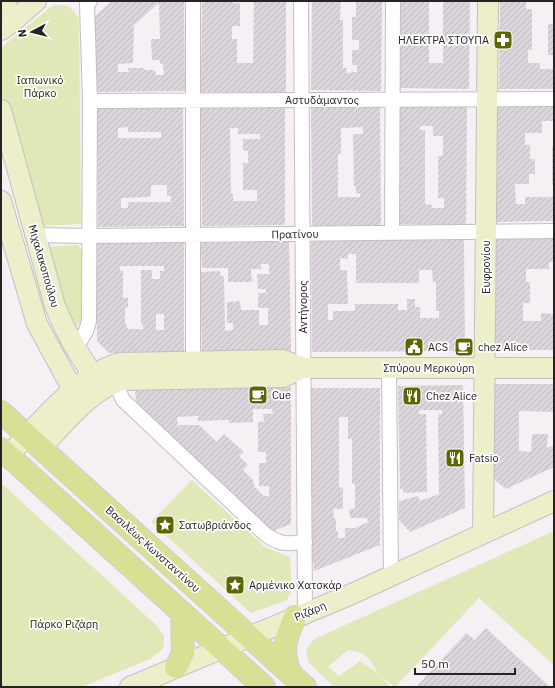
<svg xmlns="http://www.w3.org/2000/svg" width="555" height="688" font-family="'IBM Plex Sans',sans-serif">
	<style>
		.green { fill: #e1e8b8; fill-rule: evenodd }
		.building { fill: url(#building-hatch); fill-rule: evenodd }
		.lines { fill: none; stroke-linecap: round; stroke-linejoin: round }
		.street-casing { stroke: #c4bec3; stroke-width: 16 }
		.secondary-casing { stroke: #c4bec3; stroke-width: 22 }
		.primary-casing { stroke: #cfcfcf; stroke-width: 24 }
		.street { stroke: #fff; stroke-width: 14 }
		.secondary { stroke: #ecefca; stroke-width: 20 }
		.primary { stroke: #d9e096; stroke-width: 22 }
		.labels { text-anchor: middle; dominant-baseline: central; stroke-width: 3.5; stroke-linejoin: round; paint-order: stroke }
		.poi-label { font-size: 11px; fill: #252325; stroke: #fff; text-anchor: start }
		.park-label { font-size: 11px; fill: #292d0a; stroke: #fff }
		.street-label { font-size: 11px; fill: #252325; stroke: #fff }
	</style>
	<defs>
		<pattern id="building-hatch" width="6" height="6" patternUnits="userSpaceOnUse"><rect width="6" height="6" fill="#dcd6dc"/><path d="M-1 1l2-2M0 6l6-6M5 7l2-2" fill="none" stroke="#bdb7bd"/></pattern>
	</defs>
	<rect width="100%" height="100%" fill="#f6f0f5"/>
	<path class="green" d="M53,5C69,5 70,5 79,19L81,224L37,226L1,92V50L3,46Z
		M78,245L82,251L81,320L77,327L72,329L48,247Z
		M192,480L265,547L290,557L292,590L287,600L251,613L151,522Z
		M1,483L155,624L164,636L163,649L150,659L82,687H1Z
		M554,531V665L479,598L395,687L380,676L391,687H334L317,671L308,661L306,649L314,639ZM348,650C365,651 371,660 378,674L368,666L360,661L339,676L328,667Z"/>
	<path class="building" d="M112,1H184L185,91L96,92L95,16ZM159,3L160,39H151L152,60H160V64H163L164,75H156L155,70H144V68H128L129,72H118V64L133,63L134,25Z
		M202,1H233V3H240V26H232V39H237V63H253L254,1H286V93L201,92Z
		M312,1H341L340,20H343V68H347L346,73L357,72V65H352V50H359V40H352V17H356V1H382L381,91L311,90Z
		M401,1H429V63H443V1H470L469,89L400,88Z
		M500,1H526V9H532V50H528V63H540V69H554V89H499Z
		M548,24H554V55H548Z
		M183,107L184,226L98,227L97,108ZM128,127V132H161V138H118V128ZM151,185H167V196H171V202H128V208H121V198L151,197Z
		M380,107L381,225L312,226L311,108ZM363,127V134H353L354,186H356V194L360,193V197H338V154H341V128Z
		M399,107H467L466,225L398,224ZM420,126H433V136H443V156H438V198H444V208H432V205L425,204V130H420Z
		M495,107H554V121H542V133H525V145H530V159H535V174H529V184H515L516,204H525V197H554V221L496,222Z
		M201,108H285V225L202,226ZM230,128H238V134H260V139H243V150L248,151V163H243V190H257V201H233V194H231Z
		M552,146H554V185H552Z
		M464,239L465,351L312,352L311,241ZM348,254H356V283H419V270H432L433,282H436V311H439V318H420V307H415V299H407V310H398V304H355V311H333V320H328V304H348L347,270H340V258L348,259Z
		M494,239H554V262H549V269H526V282H530V303H523V321H541V313L554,314V350H493Z
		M289,241L291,351L202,352L200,272L220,271V276H224L225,331L233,330V323H227V302L240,301L241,310H259V325H268V308H258V293H266V289H258L257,274H269V264H261V269H251L252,282H228V268H202L201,243Z
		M96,243H184V352L109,353L97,341ZM120,266H164V271H160V279H152V270H141V324H143V329H128L125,323V307H128V298H123V271H120ZM156,314H164V330H156Z
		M492,384H554V412L519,411V451L531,452L532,434H548L547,448L554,445V467L506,489L492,478Z
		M463,385L465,508L410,532L399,520V501L418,496L420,501L439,494L438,414H442V410H419V414H426L427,492L403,493V489H400L398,386Z
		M291,387V524L271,532L136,403L135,389ZM253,409H272L273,414H263L264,422H258V452H266V463H259V486H269V496H264L254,486L253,480L243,470L248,465L239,456L244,452L224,434L217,442L199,425H180L178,428L177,417L198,416V421L229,420V423L253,422Z
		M311,388H380V545L314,571V563H311ZM339,417H348V439H352V484H355V509H349L350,518H367L368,522L355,528H345V538H338V531H336V519H334L333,509H343V488L339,487Z
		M486,628L550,687H416L466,633L475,640Z"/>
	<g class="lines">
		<g class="street-casing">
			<path id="street" d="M193,1V362
				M301,1L305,613
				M90,101L554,99
				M392,233L393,1
				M35,235L89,236L554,231
				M75,349L86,331L89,321L90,101L87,4L90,1
				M389,368L391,575
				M121,380L119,391L123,400L265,534C280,545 287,544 305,542"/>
		</g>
		<g class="secondary-casing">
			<path id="secondary" d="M1,6L7,1
				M1,30L11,23L36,1
				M1,110L55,306C67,336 83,363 103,388
				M1,201L37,324L73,390L81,399
				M41,448C65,423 88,392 121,380L283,377L303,368
				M8,456C36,427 81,371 121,363L283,360L303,368H554
				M483,533L488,1
				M130,687L354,593L554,501"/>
		</g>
		<g class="primary-casing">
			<path id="primary" d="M1,412L305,687
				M1,449L264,687
				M176,667L183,653L182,613
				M290,673C281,649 285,640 295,617"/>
		</g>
		<use href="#street" class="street"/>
		<use href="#secondary" class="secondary"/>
		<use href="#primary" class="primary"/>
	</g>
	<defs>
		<g id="pharmacy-square" transform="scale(1)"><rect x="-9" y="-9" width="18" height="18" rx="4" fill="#5e6503" stroke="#fff"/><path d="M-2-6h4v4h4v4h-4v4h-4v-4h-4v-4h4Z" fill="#fff"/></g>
		<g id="civic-square" transform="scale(1)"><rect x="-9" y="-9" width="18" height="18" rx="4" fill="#5e6503" stroke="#fff"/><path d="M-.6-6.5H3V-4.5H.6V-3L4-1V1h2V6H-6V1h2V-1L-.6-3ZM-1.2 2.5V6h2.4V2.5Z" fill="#fff"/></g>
		<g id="cafe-square" transform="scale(1)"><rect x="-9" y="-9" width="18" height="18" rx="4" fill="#5e6503" stroke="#fff"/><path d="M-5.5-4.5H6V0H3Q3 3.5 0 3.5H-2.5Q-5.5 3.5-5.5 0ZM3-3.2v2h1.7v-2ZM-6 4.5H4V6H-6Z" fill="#fff"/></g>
		<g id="restaurant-square" transform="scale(1)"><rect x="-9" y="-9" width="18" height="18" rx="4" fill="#5e6503" stroke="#fff"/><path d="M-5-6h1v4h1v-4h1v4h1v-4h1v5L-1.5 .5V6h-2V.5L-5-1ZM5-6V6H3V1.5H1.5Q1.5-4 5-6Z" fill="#fff"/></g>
		<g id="sight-square" transform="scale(1)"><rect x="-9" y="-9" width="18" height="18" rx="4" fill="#5e6503" stroke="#fff"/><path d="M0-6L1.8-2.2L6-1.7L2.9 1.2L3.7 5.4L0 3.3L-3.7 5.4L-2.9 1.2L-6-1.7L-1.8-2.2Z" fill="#fff"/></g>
	</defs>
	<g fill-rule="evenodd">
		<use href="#pharmacy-square" x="503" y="40"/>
		<use href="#civic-square" x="414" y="347"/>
		<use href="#cafe-square" x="464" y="347"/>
		<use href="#cafe-square" x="258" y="395"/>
		<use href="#restaurant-square" x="412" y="396"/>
		<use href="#restaurant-square" x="455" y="458"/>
		<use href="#sight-square" x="165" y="525"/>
		<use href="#sight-square" x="235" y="585"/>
	</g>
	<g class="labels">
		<g class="poi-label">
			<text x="489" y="40" text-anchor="end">ΗΛΕΚΤΡΑ ΣΤΟΥΠΑ</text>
			<text x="428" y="347">ACS</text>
			<text x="478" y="347">chez Alice</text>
			<text x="272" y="395">Cue</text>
			<text x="426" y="396">Chez Alice</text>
			<text x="469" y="458">Fatsio</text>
			<text x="179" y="525">Σατωβριάνδος</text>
			<text x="249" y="585">Αρμένικο Χατσκάρ</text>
		</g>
		<g class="park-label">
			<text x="40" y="80">Ιαπωνικό<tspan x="40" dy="13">Πάρκο</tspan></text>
			<text x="64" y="624">Πάρκο Ριζάρη</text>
		</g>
		<g class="street-label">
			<text x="322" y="100">Αστυδάμαντος</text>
			<text transform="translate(295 234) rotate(-1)">Πρατίνου</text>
			<text transform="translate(44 266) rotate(74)">Μιχαλακοπούλου</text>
			<text transform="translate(486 267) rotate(-90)">Ευφρονίου</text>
			<text transform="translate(303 307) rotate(-90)">Αντήνορος</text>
			<text x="429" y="368">Σπύρου Μερκούρη</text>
			<text transform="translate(153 549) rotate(42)">Βασιλέως Κωνσταντίνου</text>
			<text transform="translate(310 611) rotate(-23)">Ριζάρη</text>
		</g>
	</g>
	<rect width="555" height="688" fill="none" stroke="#252325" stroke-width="4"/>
	<g transform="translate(32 32) rotate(263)" stroke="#ffffff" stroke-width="3" paint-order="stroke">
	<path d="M0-3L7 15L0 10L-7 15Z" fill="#252325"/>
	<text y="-6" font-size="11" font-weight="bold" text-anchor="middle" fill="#252325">N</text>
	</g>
	<path d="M415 668v6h100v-6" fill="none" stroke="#252325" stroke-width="2"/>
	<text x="421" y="668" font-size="12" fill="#252325" stroke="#ffffff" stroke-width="3" paint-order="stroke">50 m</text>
</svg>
